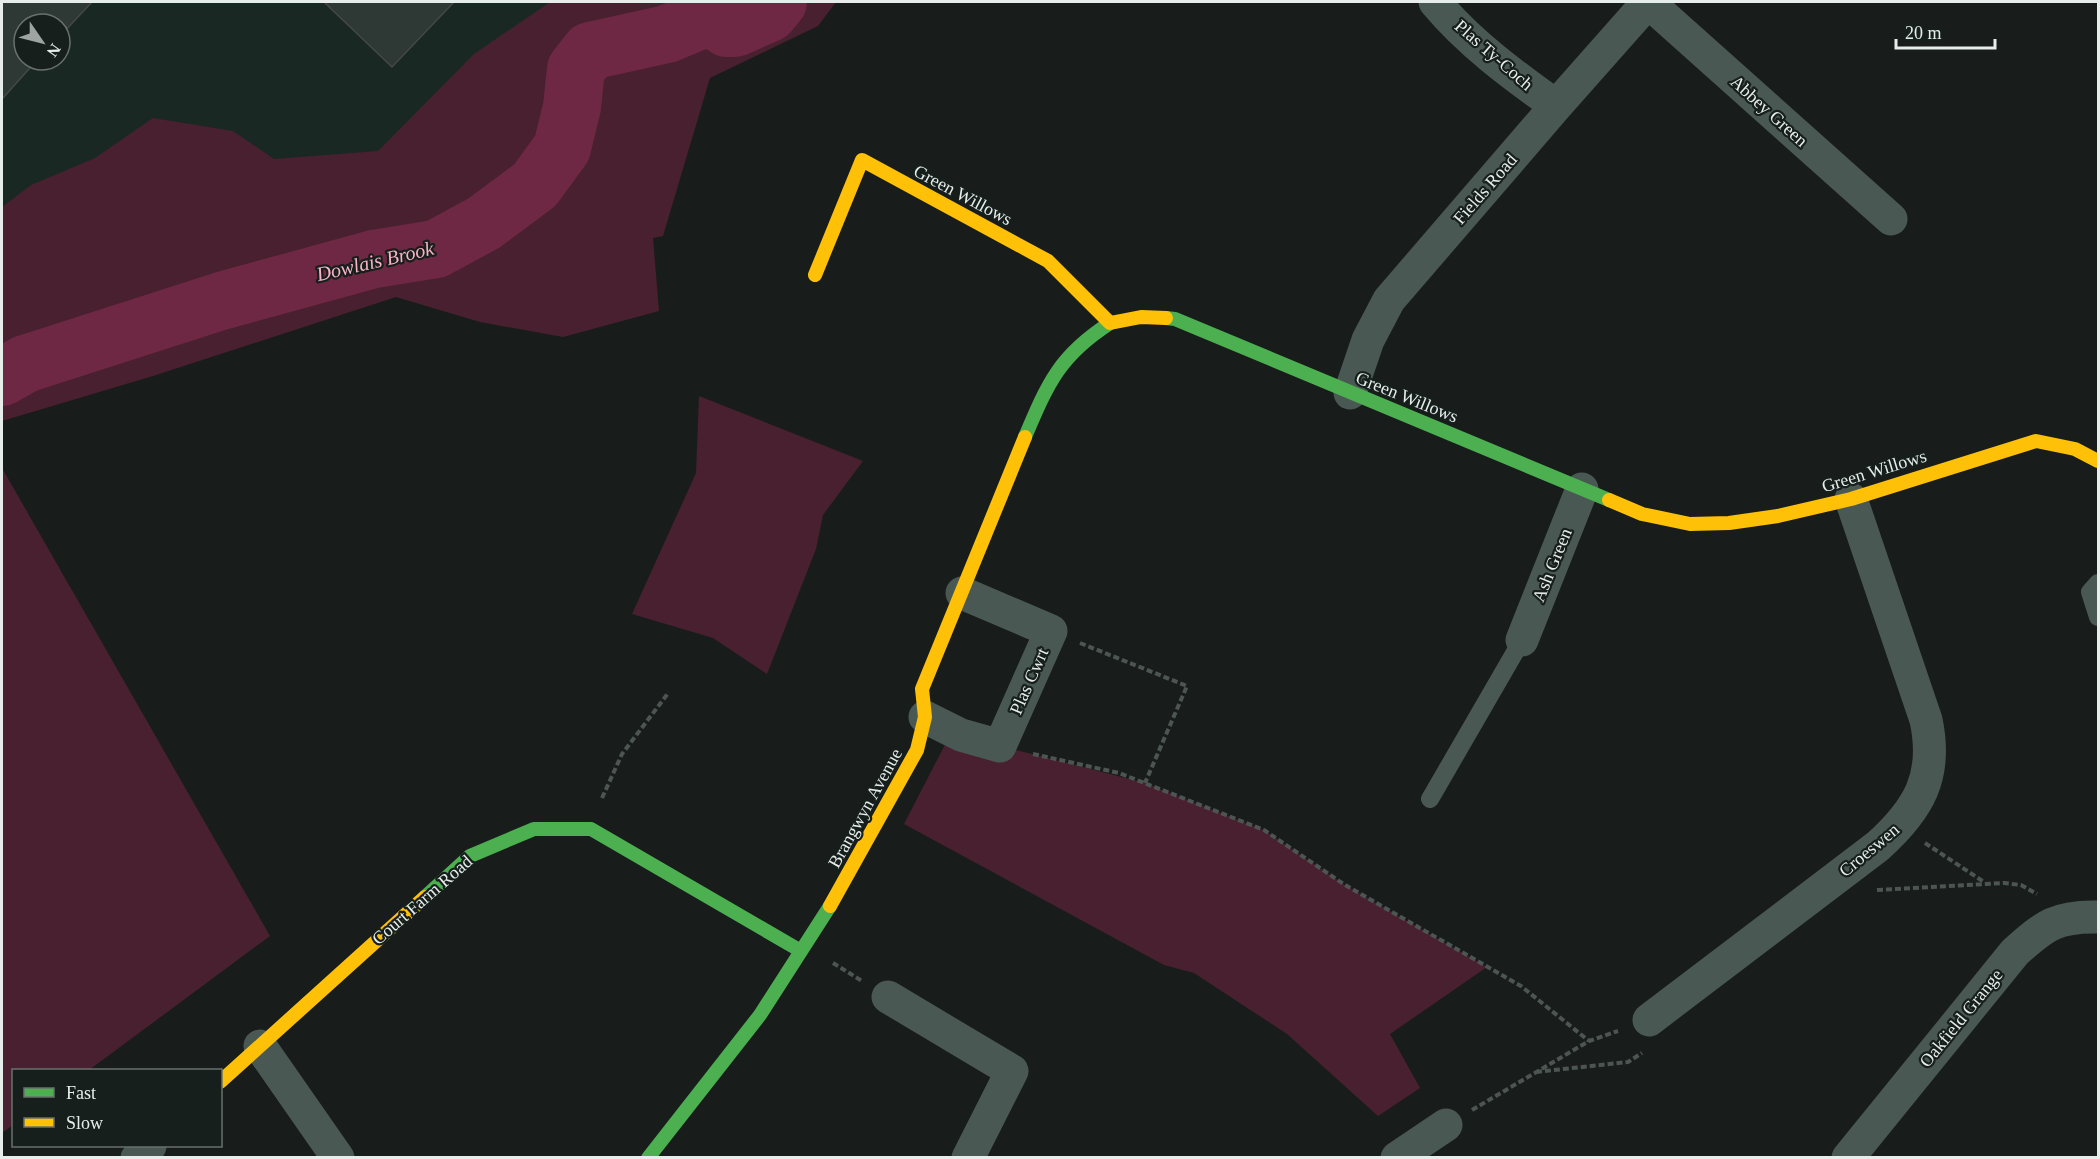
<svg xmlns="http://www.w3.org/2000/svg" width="2100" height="1159" font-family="'Times New Roman',serif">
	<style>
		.built { fill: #192823; fill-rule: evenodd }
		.green { fill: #49202f }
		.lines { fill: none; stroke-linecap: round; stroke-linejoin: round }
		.river { stroke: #6f2843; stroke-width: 58 }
		.building { fill: #2e3834; stroke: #454847; stroke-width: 1.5 }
		.path { stroke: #4c5552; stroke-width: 4; stroke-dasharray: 6 3; stroke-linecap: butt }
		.lane { stroke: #4a5853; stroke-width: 18 }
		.street { stroke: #4a5853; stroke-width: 33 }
		.fast { stroke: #4caf50; stroke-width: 14 }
		.slow { stroke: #ffc107; stroke-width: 14 }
		.labels { text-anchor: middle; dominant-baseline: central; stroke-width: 4.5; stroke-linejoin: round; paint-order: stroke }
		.street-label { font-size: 18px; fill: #e6edea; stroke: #161f1c }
		.water-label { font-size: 20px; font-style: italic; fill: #f9b2c7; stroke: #161f1c }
	</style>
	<rect width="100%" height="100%" fill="#181d1b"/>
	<path class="built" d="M2,2H754L2,361ZM24,24H60V60H24Z"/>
	<path class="green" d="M550,2H836L818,26L710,78L663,236L653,238L659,311L563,337L480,322L396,297L153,376L2,421V207L31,185L95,158L153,118L233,131L274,159L378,151L474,54Z
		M699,396L863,461L823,515L816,549L767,674L713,638L632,614L696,473Z
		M2,468L270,936L89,1070H14L13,1125L2,1133Z
		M952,731L1000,746L1145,783L1264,830L1345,885L1487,967L1390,1034L1420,1088L1378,1116L1287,1034L1194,973L1164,965L904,824Z"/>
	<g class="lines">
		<path class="river" d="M2,377L25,364L221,301L374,259L436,249L484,223L535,185L562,148L572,107L576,69L590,51L667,34L710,16L727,28H735L769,13L778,2"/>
	</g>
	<path class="building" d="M2,2H92L60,36V24H24V60H37L2,99Z
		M324,2H454L392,67Z"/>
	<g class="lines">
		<path class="path" d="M1080,643L1187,686L1145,783
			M1033,754L1119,773L1264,830L1345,885L1521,986L1589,1041
			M602,798L622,754L669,692
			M1925,843L1984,882
			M1877,890L2004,883L2021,885L2037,894
			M833,963L862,981
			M1536,1072L1628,1062L1642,1053
			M1472,1110L1589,1041L1618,1031"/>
		<path class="lane" d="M2098,583L2090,592L2098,617
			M1430,799L1522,640"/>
		<path class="street" d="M1435,2C1469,43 1513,75 1556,106
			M1648,2L1891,219
			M1350,393L1368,340L1389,300L1556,106L1648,2
			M1522,640L1582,489
			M925,717L961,735L1000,746L1051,631L962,593
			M888,997L1012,1071L968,1158
			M1649,1020L1878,846C1919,809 1938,776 1926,720L1851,499
			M260,1046L338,1158
			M137,1158L150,1146
			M1397,1158L1446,1125
			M1848,1158L2015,952C2045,925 2057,916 2098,917"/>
		<path class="fast" d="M1166,318L1175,319L1609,500
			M1025,437C1048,383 1059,356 1110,323
			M425,897L470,856L534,829H591L801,951
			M648,1158L760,1015L830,906"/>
		<path class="slow" d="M815,275L862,160L1048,261L1110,323L1141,317L1166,318
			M1609,500L1642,514L1690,524L1729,523L1778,516L1851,499L2036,441L2075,449L2098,461
			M830,906L917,750L925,717L922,689L1025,437
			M220,1082L425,897"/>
	</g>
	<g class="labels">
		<g class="street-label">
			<text transform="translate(1494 55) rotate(41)">Plas Ty-Coch</text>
			<text transform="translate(1769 111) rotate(42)">Abbey Green</text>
			<text transform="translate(1485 189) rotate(-49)">Fields Road</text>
			<text transform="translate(963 195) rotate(28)">Green Willows</text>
			<text transform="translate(1407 397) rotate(22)">Green Willows</text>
			<text transform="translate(1874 471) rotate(-17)">Green Willows</text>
			<text transform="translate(1552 565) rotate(-68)">Ash Green</text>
			<text transform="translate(1029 681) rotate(-66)">Plas Cwrt</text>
			<text transform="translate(865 808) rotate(-61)">Brangwyn Avenue</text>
			<text transform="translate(1869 850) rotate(-40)">Croeswen</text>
			<text transform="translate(422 900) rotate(-41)">Court Farm Road</text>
			<text transform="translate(1961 1018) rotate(-51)">Oakfield Grange</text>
		</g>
		<g class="water-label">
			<text transform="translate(375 261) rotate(-13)">Dowlais Brook</text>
		</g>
	</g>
	<rect width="2100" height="1159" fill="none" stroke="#e6edea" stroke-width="6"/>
	<rect x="12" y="1069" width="210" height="78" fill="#161f1c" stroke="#69716e" stroke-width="1.5"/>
	<rect x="24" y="1088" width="30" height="9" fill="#4caf50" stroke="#69716e" stroke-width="1.5"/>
	<text x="66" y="1099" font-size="18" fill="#e6edea">Fast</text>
	<rect x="24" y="1118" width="30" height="9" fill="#ffc107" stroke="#69716e" stroke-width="1.5"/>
	<text x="66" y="1129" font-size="18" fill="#e6edea">Slow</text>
	<g transform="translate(42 42) rotate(125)"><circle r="28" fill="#161f1c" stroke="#69716e" stroke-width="1.5"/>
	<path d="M0-4.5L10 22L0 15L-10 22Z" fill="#9ea4a2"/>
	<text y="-9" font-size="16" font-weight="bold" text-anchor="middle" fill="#e6edea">N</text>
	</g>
	<path d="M1896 39v9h99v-9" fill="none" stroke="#e6edea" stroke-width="3"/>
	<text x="1905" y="39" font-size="18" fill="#e6edea" stroke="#161f1c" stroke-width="4.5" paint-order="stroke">20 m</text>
</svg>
